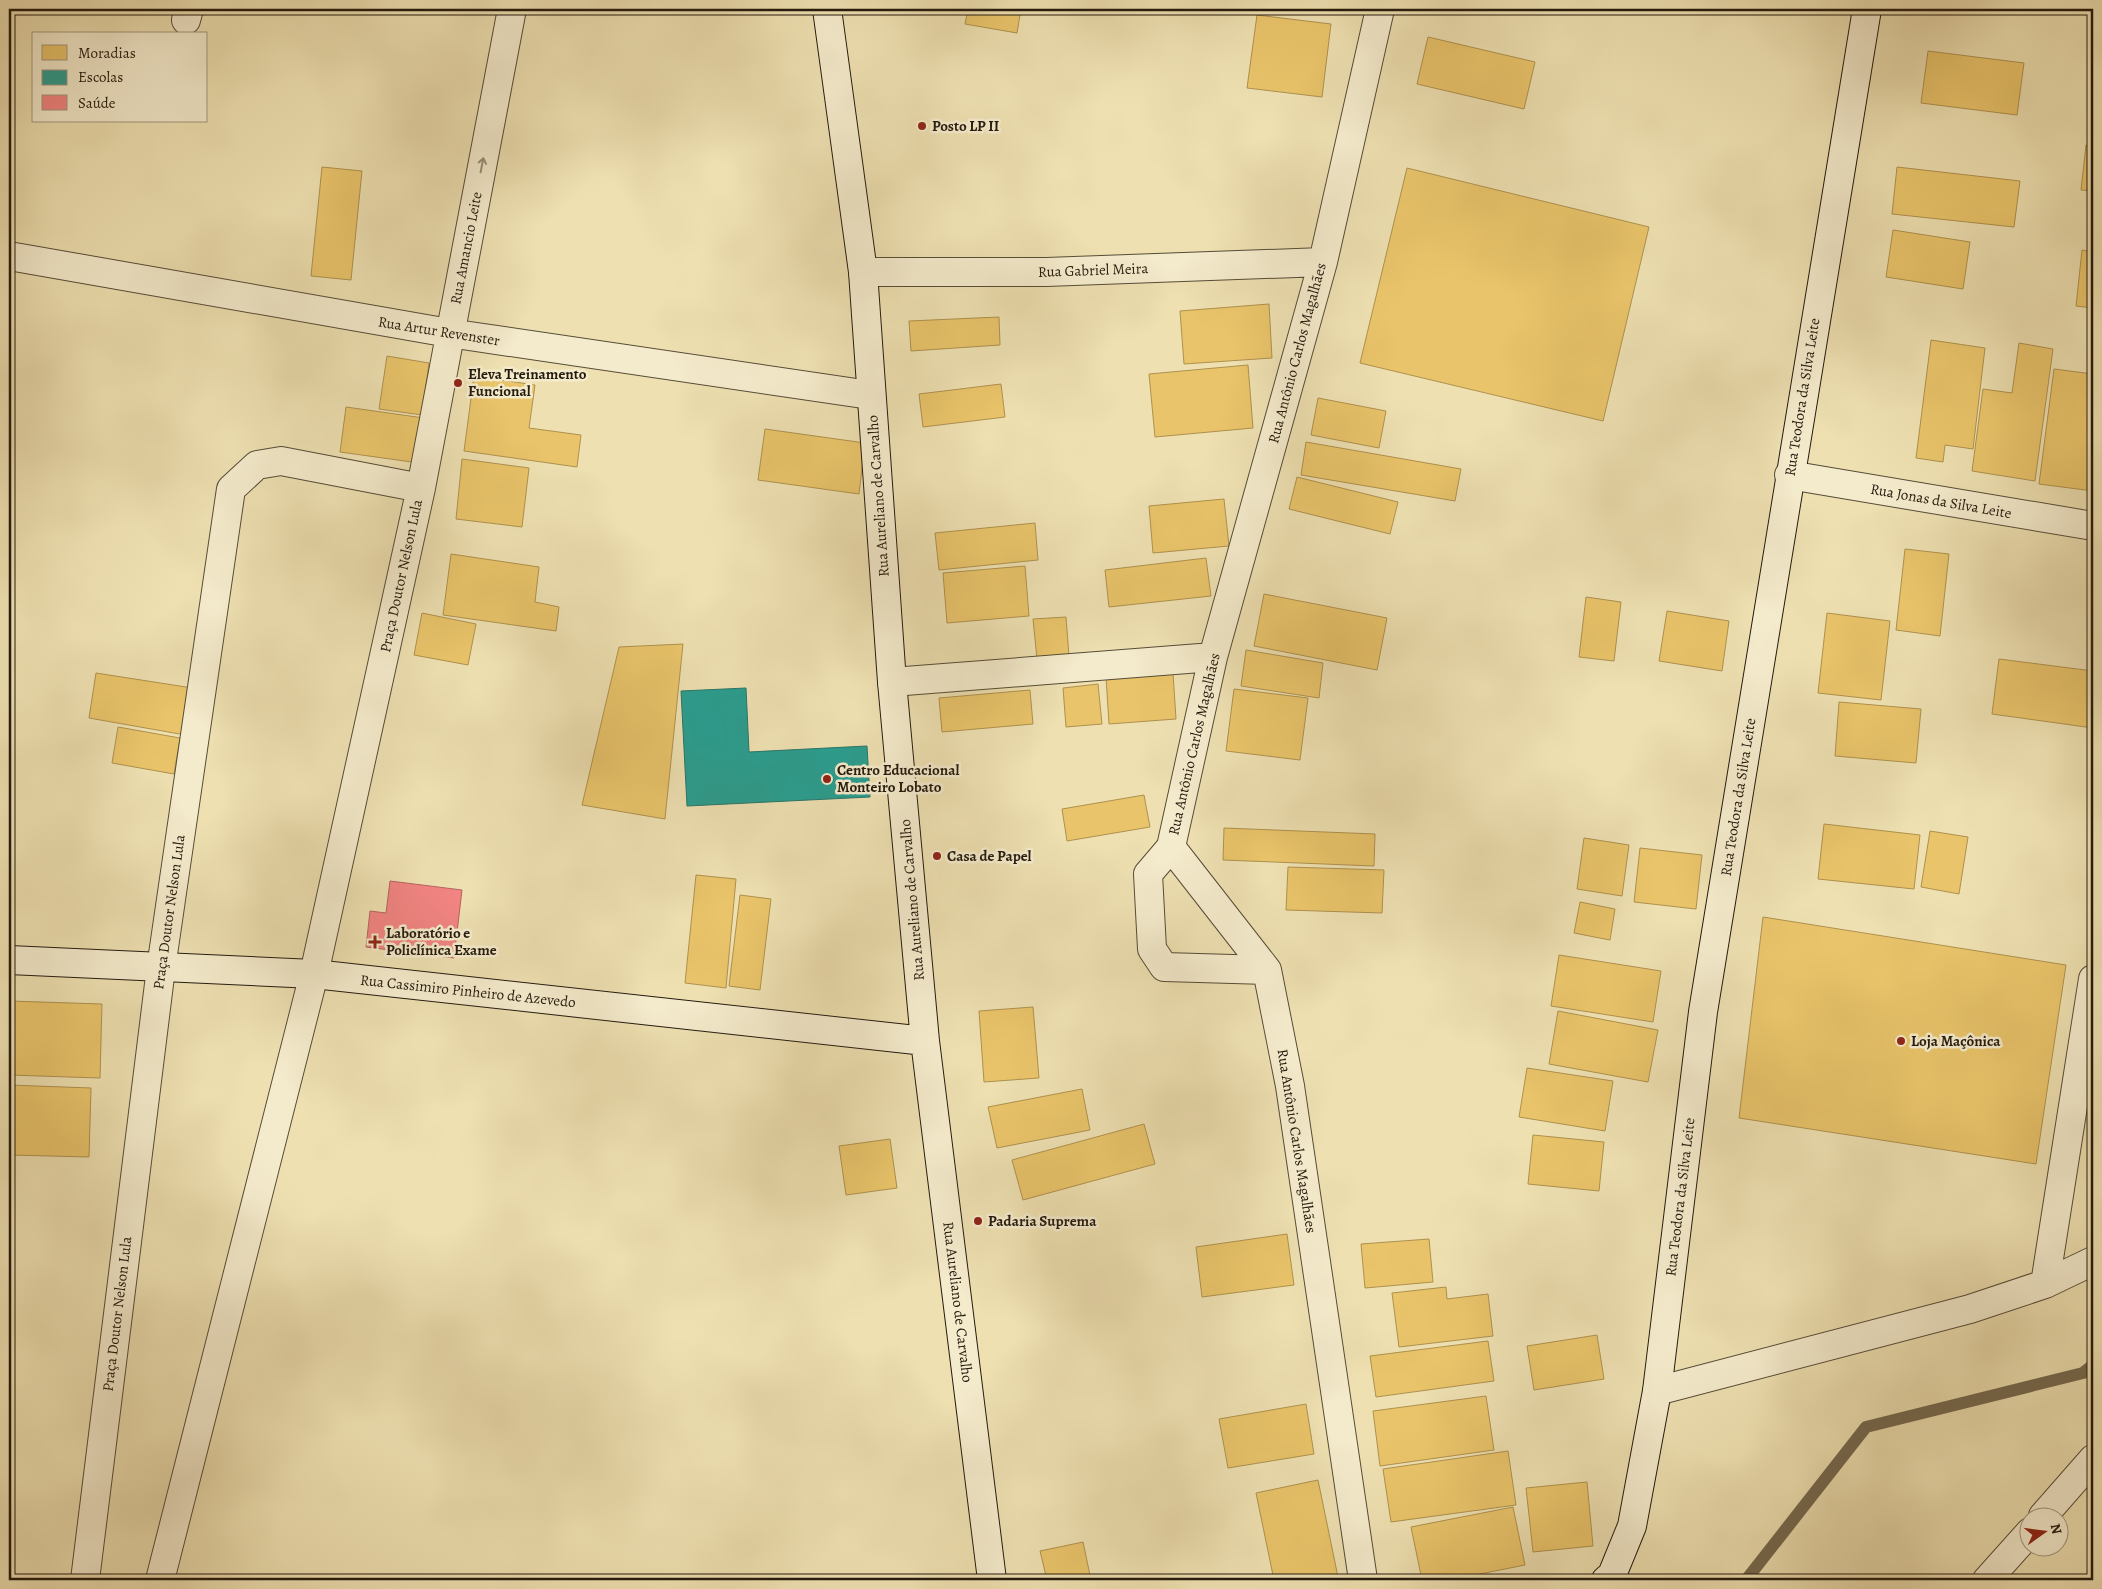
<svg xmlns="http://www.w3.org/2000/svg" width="2102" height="1589" font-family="Alegreya,serif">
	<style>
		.homes { fill: #e9c46a; stroke: #ae914e }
		.schools { fill: #2a9d8f; stroke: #287668 }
		.health { fill: #f28482; stroke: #b4645f }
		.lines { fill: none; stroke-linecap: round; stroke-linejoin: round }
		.stream { stroke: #74694f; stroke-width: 12 }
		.street-casing { stroke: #564c37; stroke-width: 30 }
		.secondary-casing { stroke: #241a0e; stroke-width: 30 }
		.street { stroke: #f4ebcc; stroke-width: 28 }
		.secondary { stroke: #f4ebcc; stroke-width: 28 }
		.oneway { stroke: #968d76 }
		.poi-dot { fill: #8f2418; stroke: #f4ebcc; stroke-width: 2 }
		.labels { text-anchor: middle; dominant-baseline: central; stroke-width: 5; stroke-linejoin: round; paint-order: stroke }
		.poi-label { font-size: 15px; font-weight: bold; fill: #241a0e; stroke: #f4ebcc; text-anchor: start }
		.street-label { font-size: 15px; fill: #241a0e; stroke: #f4ebcc }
	</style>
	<rect width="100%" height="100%" fill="#eee0b1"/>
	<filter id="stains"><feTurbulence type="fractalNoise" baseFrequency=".004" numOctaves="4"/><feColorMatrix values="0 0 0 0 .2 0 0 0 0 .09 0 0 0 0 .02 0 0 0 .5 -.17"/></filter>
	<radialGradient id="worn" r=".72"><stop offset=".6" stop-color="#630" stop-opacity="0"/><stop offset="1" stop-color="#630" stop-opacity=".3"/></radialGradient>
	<path class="homes" d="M968,9H1021L1017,33L965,24Z
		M1257,15L1331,24L1322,97L1247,88Z
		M1428,37L1535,62L1524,109L1417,84Z
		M1928,51L2024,63L2017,115L1921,103Z
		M2086,145L2093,146V191L2081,190Z
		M322,167L362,171L351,280L311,276Z
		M1897,167L2020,181L2014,227L1892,214Z
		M1407,168L1649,227L1603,421L1360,363Z
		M1893,230L1970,242L1963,289L1886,277Z
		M2082,250L2093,252V308L2076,306Z
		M1269,304L1272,358L1184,364L1180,311Z
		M999,317L1000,345L911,351L909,321Z
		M1931,340L1985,348L1973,449L1945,445L1943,462L1916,458Z
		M2019,343L2053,349L2035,481L1972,471L1983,389L2012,393Z
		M387,356L429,363L422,415L379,409Z
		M1248,365L1253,428L1155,437L1149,374Z
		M2054,369L2093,374V491L2039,484Z
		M474,376L535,385L529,428L581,435L577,467L464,451Z
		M1001,384L1005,417L923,427L919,394Z
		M1318,398L1386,411L1379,448L1311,435Z
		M346,407L424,418L419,463L340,452Z
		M765,429L865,443L859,494L758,480Z
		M1306,442L1461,469L1455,501L1301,475Z
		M462,459L529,468L522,527L456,519Z
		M1297,477L1398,502L1390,534L1289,509Z
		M1224,499L1229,546L1153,553L1149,506Z
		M1035,523L1038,560L939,570L935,533Z
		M1905,549L1949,554L1940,636L1896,630Z
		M451,554L539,567L535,602L559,607L556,631L443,615Z
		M1206,558L1211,596L1109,607L1105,570Z
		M1025,566L1029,616L947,623L943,573Z
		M1264,594L1387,618L1377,670L1254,646Z
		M1586,597L1621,602L1614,661L1579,657Z
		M1667,611L1729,621L1722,671L1659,661Z
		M422,613L476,624L468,665L414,655Z
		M1827,613L1890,621L1881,700L1818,693Z
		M1066,617L1069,656L1037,659L1033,619Z
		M683,644L665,819L582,805L619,647Z
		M1246,650L1323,663L1319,698L1241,686Z
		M1999,659L2093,671V728L1992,714Z
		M96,673L199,689L191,736L89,718Z
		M1173,673L1176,719L1109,724L1106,677Z
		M1098,684L1102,724L1066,727L1063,688Z
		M1234,689L1308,698L1300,760L1226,751Z
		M1030,690L1033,724L942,732L939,698Z
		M1839,702L1921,709L1916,763L1835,756Z
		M118,727L180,738L174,774L112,763Z
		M1144,795L1150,827L1067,841L1062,809Z
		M1824,824L1920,835L1914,889L1818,879Z
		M1224,828L1375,834L1374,866L1223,860Z
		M1930,831L1968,837L1959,894L1921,887Z
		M1584,838L1629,845L1622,896L1577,889Z
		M1640,848L1702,855L1696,909L1634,902Z
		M1288,867L1384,870L1382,913L1286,910Z
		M696,875L736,879L726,988L685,983Z
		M740,895L771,899L760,990L729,986Z
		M1580,902L1615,909L1610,940L1574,933Z
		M1763,917L2066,965L2036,1164L1739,1118Z
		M1559,955L1661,971L1653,1022L1551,1006Z
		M9,1001L102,1004L100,1078L9,1075Z
		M1033,1007L1039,1078L984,1082L979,1011Z
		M1558,1011L1658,1030L1648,1082L1549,1064Z
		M1527,1068L1613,1081L1605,1131L1519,1117Z
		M9,1085L91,1088L89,1157L9,1155Z
		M1082,1089L1090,1130L997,1148L988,1107Z
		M1144,1124L1155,1164L1023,1200L1012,1160Z
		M1533,1135L1604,1142L1599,1191L1528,1184Z
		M890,1139L897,1188L846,1195L839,1146Z
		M1287,1234L1294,1285L1202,1297L1196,1247Z
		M1429,1239L1433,1282L1365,1288L1361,1244Z
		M1446,1287L1447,1299L1488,1294L1493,1336L1399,1347L1392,1293Z
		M1597,1335L1604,1379L1534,1390L1527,1346Z
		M1488,1341L1494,1381L1376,1397L1370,1356Z
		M1486,1396L1494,1450L1380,1466L1373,1411Z
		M1306,1404L1314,1454L1228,1468L1219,1419Z
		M1508,1451L1516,1505L1391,1522L1383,1469Z
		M1318,1480L1338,1577L1324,1580H1274L1256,1493Z
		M1587,1482L1593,1546L1533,1552L1526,1488Z
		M1513,1507L1525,1565L1450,1580H1422L1411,1527Z
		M1083,1542L1091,1580H1047L1040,1551Z"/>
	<path class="schools" d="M746,688L749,752L867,746L870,797L687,806L681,691Z"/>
	<path class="health" d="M390,881L462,890L454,958L366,947L370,911L386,913Z"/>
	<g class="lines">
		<path class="stream" d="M1746,1580L1866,1427L2083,1373L2093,1365"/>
		<g class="street-casing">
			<path id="street" d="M186,20L189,9
				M9,256L449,333L870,395
				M863,272H1046L1323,262
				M1789,475L2093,526
				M892,682L1213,657
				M1171,847L1148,874L1152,949L1164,967L1267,970
				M2045,1284L2093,979
				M1657,1391L1970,1309L2045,1284L2093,1261
				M2043,1516L2093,1459
				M85,1580L161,968L231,489L257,465L281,461L421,488
				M160,1580L314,974L421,488L512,9
				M1363,1580L1290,1086L1267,970L1171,847L1213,657L1323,262L1380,9
				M1987,1580L2030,1532"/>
		</g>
		<g class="secondary-casing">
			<path id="secondary" d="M827,9L863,272L892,682L925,1041L992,1580
				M9,960L314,974L925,1041
				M1606,1580L1612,1575L1632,1526L1657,1391L1703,1012L1867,9"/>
		</g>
		<use href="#street" class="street"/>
		<use href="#secondary" class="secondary"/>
	</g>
	<defs><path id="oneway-shaft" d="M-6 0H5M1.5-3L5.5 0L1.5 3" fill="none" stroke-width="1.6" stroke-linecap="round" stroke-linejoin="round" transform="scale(1.25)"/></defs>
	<use class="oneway" href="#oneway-shaft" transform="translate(482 165) rotate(-79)"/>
	<g class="poi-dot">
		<circle cx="922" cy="126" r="5"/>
		<circle cx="458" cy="383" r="5"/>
		<circle cx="827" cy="779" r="5"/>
		<circle cx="937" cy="856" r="5"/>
		<path d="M372.5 934.5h5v5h5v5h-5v5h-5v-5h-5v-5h5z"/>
		<circle cx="1901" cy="1041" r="5"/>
		<circle cx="978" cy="1221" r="5"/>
	</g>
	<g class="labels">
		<g class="poi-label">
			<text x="932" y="126">Posto LP II</text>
			<text x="468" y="374">Eleva Treinamento<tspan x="468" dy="17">Funcional</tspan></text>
			<text x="837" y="770">Centro Educacional<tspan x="837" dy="17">Monteiro Lobato</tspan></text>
			<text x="947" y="856">Casa de Papel</text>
			<text x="386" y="933">Laboratório e<tspan x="386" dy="17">Policlínica Exame</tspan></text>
			<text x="1911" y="1041">Loja Maçônica</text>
			<text x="988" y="1221">Padaria Suprema</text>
		</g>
		<g class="street-label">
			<text transform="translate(466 248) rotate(-79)">Rua Amancio Leite</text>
			<text transform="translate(1093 270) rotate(-2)">Rua Gabriel Meira</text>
			<text transform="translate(439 331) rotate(9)">Rua Artur Revenster</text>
			<text transform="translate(1297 353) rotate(-75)">Rua Antônio Carlos Magalhães</text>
			<text transform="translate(1802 397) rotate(-81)">Rua Teodora da Silva Leite</text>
			<text transform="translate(878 496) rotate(-94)">Rua Aureliano de Carvalho</text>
			<text transform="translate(1941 501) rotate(10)">Rua Jonas da Silva Leite</text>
			<text transform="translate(401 576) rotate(-78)">Praça Doutor Nelson Lula</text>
			<text transform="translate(1194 744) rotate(-77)">Rua Antônio Carlos Magalhães</text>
			<text transform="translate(1738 797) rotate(-81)">Rua Teodora da Silva Leite</text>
			<text transform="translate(912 900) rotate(-95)">Rua Aureliano de Carvalho</text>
			<text transform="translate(169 912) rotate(-82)">Praça Doutor Nelson Lula</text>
			<text transform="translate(468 991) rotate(6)">Rua Cassimiro Pinheiro de Azevedo</text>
			<text transform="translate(1297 1141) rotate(81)">Rua Antônio Carlos Magalhães</text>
			<text transform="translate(1680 1197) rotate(-83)">Rua Teodora da Silva Leite</text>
			<text transform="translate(958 1302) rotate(83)">Rua Aureliano de Carvalho</text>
			<text transform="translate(117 1314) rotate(-83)">Praça Doutor Nelson Lula</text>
		</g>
	</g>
	<rect width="2102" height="1589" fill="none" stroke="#eee0b1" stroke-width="30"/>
	<rect x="10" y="10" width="2082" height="1569" fill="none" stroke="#241a0e" stroke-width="2.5"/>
	<rect x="15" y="15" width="2072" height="1559" fill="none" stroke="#241a0e"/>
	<rect x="32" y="32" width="175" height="90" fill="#f4ebcc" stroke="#a19780"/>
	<rect x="42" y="45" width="25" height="15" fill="#e9c46a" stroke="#a19780"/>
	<text x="78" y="58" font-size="15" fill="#241a0e">Moradias</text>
	<rect x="42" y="70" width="25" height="15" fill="#2a9d8f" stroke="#a19780"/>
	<text x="78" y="82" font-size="15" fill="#241a0e">Escolas</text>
	<rect x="42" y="95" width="25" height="15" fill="#f28482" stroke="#a19780"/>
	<text x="78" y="108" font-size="15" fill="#241a0e">Saúde</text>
	<g transform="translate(2044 1532) rotate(76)"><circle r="24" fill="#f4ebcc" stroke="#a19780"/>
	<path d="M0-4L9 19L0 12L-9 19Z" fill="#8f2418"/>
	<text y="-8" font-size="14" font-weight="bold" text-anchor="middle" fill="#241a0e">N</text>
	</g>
	<rect width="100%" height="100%" filter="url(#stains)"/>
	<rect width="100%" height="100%" fill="url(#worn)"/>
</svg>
